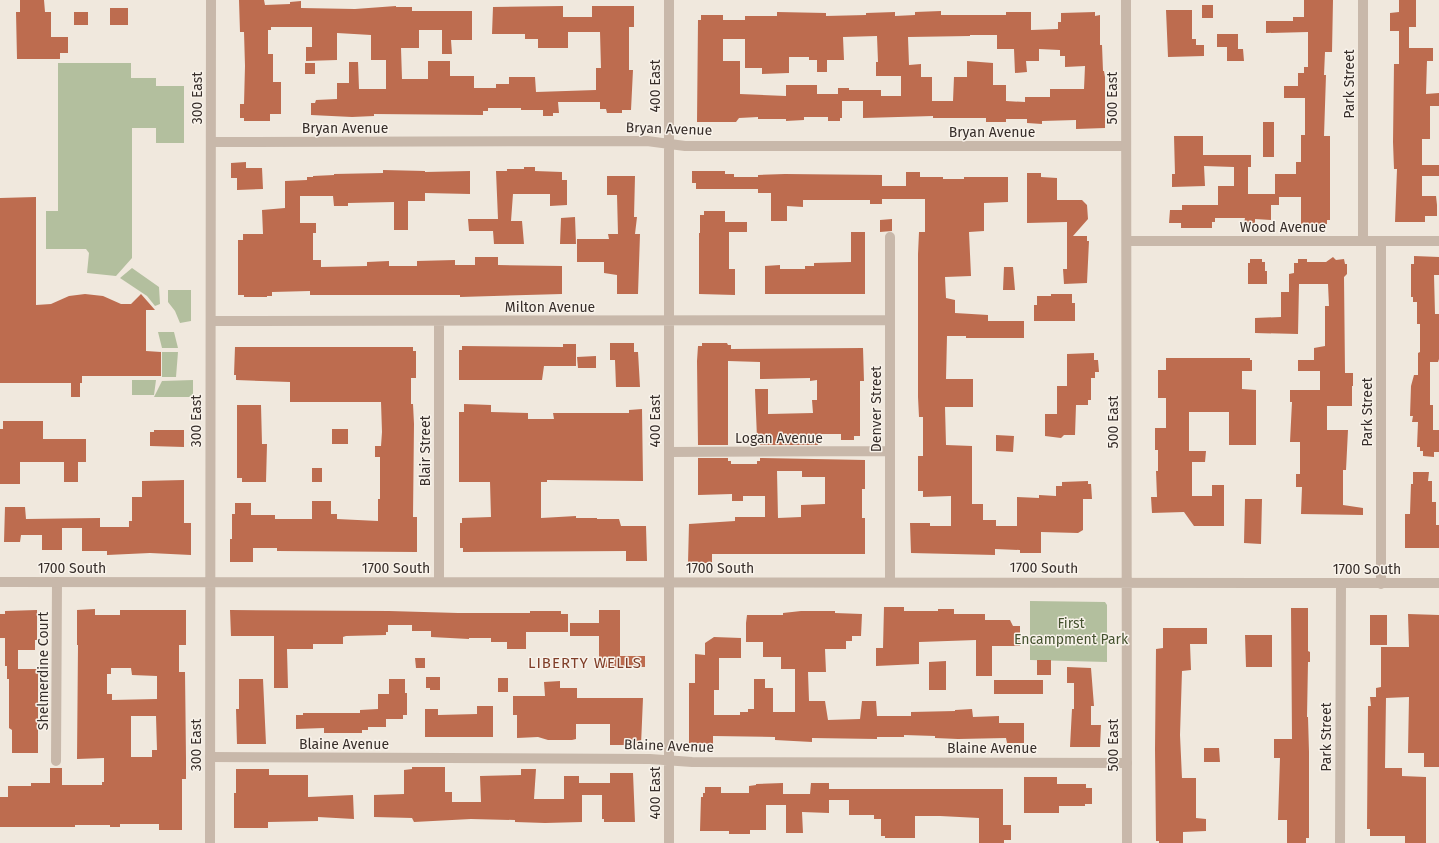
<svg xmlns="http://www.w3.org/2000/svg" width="1439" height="843" font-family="'Fira Sans',sans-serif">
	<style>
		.green { fill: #b3bf9e }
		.building { fill: #bd6c4f; fill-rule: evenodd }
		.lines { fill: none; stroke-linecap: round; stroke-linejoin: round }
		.minor { stroke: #c8b8aa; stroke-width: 10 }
		.tertiary { stroke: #c8b8aa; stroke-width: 10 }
		.labels { text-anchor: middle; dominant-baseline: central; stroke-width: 3; stroke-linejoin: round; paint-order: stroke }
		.street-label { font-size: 14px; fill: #362d29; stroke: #f8f2ea }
		.park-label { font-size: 14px; fill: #45522f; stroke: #f8f2ea }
		.neighbourhood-label { font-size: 15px; letter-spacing: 1px; fill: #7f3e28; stroke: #f8f2ea }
	</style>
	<rect width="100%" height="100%" fill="#f0e8dd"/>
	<path class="green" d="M58,63H131V78H156V86H184V143H156V128H132V258L116,276L87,273L89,253L86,249H46V211H58Z
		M132,268L159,287L160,304L155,306L147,296L120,278Z
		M168,290H191V321L180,323L175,311L168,302Z
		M158,332H174L178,348H162Z
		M162,352H178L176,377H162Z
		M132,380H156L154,395H132Z
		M193,380V397H154L162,381Z
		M1030,601L1105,602L1107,605V662L1030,660Z"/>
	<path class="building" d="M20,0H44L45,12H51V37H68V53H60V59H17L16,12H20Z
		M239,0H264L265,5L290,4V2L301,1V8L355,9L396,6V7H412V11H472V40H451L452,54H442V30H419V48H401L402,79H428V61H450V76H474V88H496V84H509V77H535L536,92L596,90V68H601L600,32H568V48H538V39H525V34H492L493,7L563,6V17H592V6H634V27H629V70H633L631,110H622V113H607L606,109H600V102H558L559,113H553V116H543V110H521V108H488V111H483V115L374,114V116L352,117L311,115V103H315L316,100L337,99V83H349V62H358L359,89H386V60H371V35L337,33V60L306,61V47H312V27H271V30H268V54H273V82H281V114H270V121H244V118H240V104H244L245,66L244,32H240Z
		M1304,0H1333L1332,52H1325L1324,75H1326L1324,136H1330V220H1327V224H1323L1319,227L1301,224V197H1279V205H1271V220L1255,219V223H1244L1245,218H1215V222H1212V228H1181V223H1169L1170,210H1182V205H1218V186H1234V167L1204,166L1205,186L1172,187V174H1175L1174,136H1203V155H1251V167H1248V194H1275V174H1296V162H1301V135H1305V98H1284V86H1298V73H1304V67H1308V32L1266,33V21H1293V17H1304Z
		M1399,0H1416V27H1409V48H1433V61H1427L1426,94L1439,93V106H1430V139H1422V165H1439V176H1422V196H1436L1437,205V216H1425V222H1395L1397,169H1394L1393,142L1394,64H1399V31H1390V13L1399,12Z
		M1202,5H1213V18H1202Z
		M110,8H128V25H110Z
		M1166,10H1192V39H1196V45H1204V56L1168,57Z
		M941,11V15H1006V12H1031V30L1058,29V22H1061V13L1095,12V16L1100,15V45H1102L1103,71H1104L1105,77V128L1076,129V120L1042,121V124L1027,123V119H1006V122H986V118H933V116L863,118V101H842V118H840V121H828V117H804V120L786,121V119H758V117L739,118L736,122H697L698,20H701V15H723V20H745V16H777V12L826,13V16L866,15V13L895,12V16L915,15V12ZM970,35H997V49H1014L1015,73L1027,72L1026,61H1039V49L1060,50V56H1065V67L1085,66L1084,89H1050V97H1025V102L1006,101V85H993V63L967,61V77H954L953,101H932V77H921V64L909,65L908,37L970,36ZM877,36L878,62H876V76H901V96H881V90H849V88H838V94H817V85H786V96L740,94V61H723V39H745V68H762V74L789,73V57H809V60H817V72H827V60H844L843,37Z
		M74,12H88V25H74Z
		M1217,34H1238V49H1243L1244,61H1227V47H1217Z
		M305,63H315V74H305Z
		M1263,122H1274V157H1263Z
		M246,162V168H262L263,189L237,190V178H231V163Z
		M524,167H535V171L562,172V180H567V205L550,206V194H513L511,221H522L524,244H494L493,231H469L468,219H498L496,171H507V169H524Z
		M383,170L425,171V172L470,171V194L425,193V201H408V230H394V202L348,203V206H334L333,196H300V223H316V233H313V260H321V267L367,266V262L389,261V266H417V261L455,260V265H475V257H498V265L562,266V294L460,297V295H310V291L272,292V296H267V297H244V295H238V240H243V234H263L262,210L285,208V181L307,180V177H313V176L334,175V174L383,173Z
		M692,171H725V174H734V177H758V175L785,174L882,175V186H906V172H920V177H943V179H964V177H1008V202L984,203V231L969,232L971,276L945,277L946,298L955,300V313L988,315V321H1024V338H966V336H947L946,379H973V407H945L946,445L972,446V504H983V520H996V526H1017V497L1039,498V495L1056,496V486H1062V482L1088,481V484H1091L1092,499H1083V530L1078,533L1041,532V553H1020V550L995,549V555L911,553L910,523H930V526H951V496L923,497V491H918V456H923V417H919L918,397V254L919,232H925V199H882V204H870V200H803V207L787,206V221H771V193H758V189H696V183H692Z
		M1027,173H1041V177L1057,178V200H1082L1087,205L1088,219L1073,236H1087V241H1089L1087,283L1064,284L1063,269H1067V222L1027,223Z
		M607,176H635L634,217H637L635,234H640L638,294H617V275L604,273V262H577V239H609L608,234H618L617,195H607Z
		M36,197V305L51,304L69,296L85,294L103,296L121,304H131L141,294L155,310H146V351L161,352V376H82V383H80V397H71V383H0V198Z
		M704,211H725V222H747V232H729V269H735V295L699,294V233H700V215H704Z
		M575,217L576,244H560L561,218Z
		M892,219V231L880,232V220Z
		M851,232H865V294H765V266L780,265V269H805V266H814V263L851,262Z
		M1414,256L1439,257V275H1434L1435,314H1439V359L1438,362H1430V405H1433V430H1439V452H1434V457L1423,456V451H1420V447H1417L1418,422H1412L1413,416H1410L1411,386L1414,375H1418V353L1420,352V324H1417V302H1413V297H1411V264H1414Z
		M1333,257L1336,260L1344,259L1345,264H1347V274L1344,277L1345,373H1353V386H1352V406H1327V430H1348L1346,470H1343V505L1363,508V515L1301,514L1302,487H1296V474H1300V442H1290L1292,402H1290V390H1320V371H1298V360H1314V348L1325,346V306H1329L1328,284H1299L1298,334L1255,333V318L1281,317V292H1289V274L1294,273V263H1298V259H1307V262H1326Z
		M1250,259H1262V262H1265V271H1267V284H1248V263H1250Z
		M1004,267H1013L1015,290H1003Z
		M1051,294H1072V303H1075V321H1034V305H1037V296H1051Z
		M610,343H634V352H638L640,387H616L615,360H610Z
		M702,343H727L728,345H731V349L863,348L864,381H860V436H854V440H841V434H818V445H760V438H757L755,389H768V414L813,413L812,400H817V380L810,381V378L760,379V362L728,361V445H698L697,361L698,346H702Z
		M563,344H576V366H544L542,380H459V350H462V346L563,347Z
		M235,347H413V351H416V378H411V404H413L414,424L413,517H417V552L277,551V548H253V562H230V539H232V514H235V503H251V515H275V519H312V501H331V514H337V519L378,521V499H380V457H375V446H381L382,432L381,402H290V382L236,380V375H234Z
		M1094,353V360H1098L1099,372H1095V378H1091V400H1088V405H1076L1075,435H1064L1061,438L1045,436V414H1057V386H1067V354Z
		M596,356V368H578L577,357Z
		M1166,358H1250V360H1252V371H1242V389L1256,390V445H1229V412H1189V451H1206L1205,462H1192V496H1212V485H1224V526H1194L1184,512L1152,513L1151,497H1157L1156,471H1158V450H1155V428H1166V398H1158V370H1166Z
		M464,404L491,405V412L528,413V419H554L553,413H629V410L642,409L643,481L547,480V482H541V518L576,516V518H597V519H619L621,526H646L647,561H626V551L463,552V548H460V523H462V518L491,517L490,482H459V412H464Z
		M237,405H261L262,444H267L266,482H242V478H237Z
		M3,421H43V439H86V462H78V482H64V462H20V484H0V429H3Z
		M332,429H348V444H332Z
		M154,430H184V447L150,446V432H154Z
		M996,435L1014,436L1013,452L996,451Z
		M698,458H728V461H731V464H757V461H760V458L865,460V489H862V518H865V554H712V563H688L689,524L735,521V517H765V496H743V501H732V494L698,495ZM777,471H802V477H825V504L801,505V517L778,518Z
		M312,468H322V482H312Z
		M1413,472H1429L1428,481H1432V502H1436V525H1439V548H1405V514H1410L1411,484H1413Z
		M184,480V523H191V555L150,553L107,555V551H82V528H62V550H42V535H21L20,542H4L5,507H25L26,519L100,518V527H129V521H132V497H142V481Z
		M1245,499H1262L1261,544L1244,543Z
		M884,607H904V611H938V609H954V614H985V620H1010L1013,626H1020V646H992V676H976V640L919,642V664L876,666V648H883Z
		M1291,608H1308V651L1310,652V662H1308L1307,717H1308L1309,752V838H1306V843H1287V820H1278L1280,758H1274V739H1292Z
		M95,609V615H120V610H186V645H179V672H185L186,759V779H182V830H159V824H120V827H110V825H75V827H0V797H8V786H31V783H50V768H62V785H102V782H104V758L77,759L78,645H77V610ZM111,668H131L132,675L157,676V699L112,700V694H107V674H111ZM131,716H156L157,750H152V757H131Z
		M37,610V640H35V650H18V669H38V753H12V730L9,728V679H7V666H5V638H0V614H5V611Z
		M230,610L389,611L458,613H530V611H561V614H568V632H526V649H507V642H491V638H469V639L431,637V631H412V625H388V632H386V635L346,636L343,637V644H313V649H287L288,688H274V636H231Z
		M599,610H620V656H645V667H599V636H570V623H599Z
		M801,611H835V613L862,614L861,636H852V641H846V649H825L826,672H808L809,701H825L828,720L860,719L862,701H876L877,716H911V712L955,711V710L972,709L973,717L999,716V723H1024V743H1007L1006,738L958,739L935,738V736L904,735V737H877V739L812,738V742L775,740V737L713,736V744L689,743V683H695V654L705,655V643L714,637L741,638V658H719V690H714V715H740V712H748V709H754V679H765V688H773V712H795V669H781V657H763V642H746V623L747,615H783V613Z
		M1408,614L1439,615V767H1424V753H1408L1409,697L1386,698L1385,768H1402V776L1426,777V843H1405V836H1370V829H1367L1368,706H1371L1370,697H1376V688L1381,687V647H1409Z
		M1370,615H1387V645H1370Z
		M1163,628H1207V644H1190L1191,670L1182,671L1180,735L1182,778H1196V818L1206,819V831L1183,832V843H1159V841H1156L1155,749L1156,649L1163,648Z
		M1245,635H1272V667H1246Z
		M415,658H425V668H416Z
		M1037,660H1051V675H1037Z
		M946,661V690H929V662Z
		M1067,667L1091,668L1094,706H1091V725H1101L1100,747H1070L1072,709H1074V683H1067Z
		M426,677H440V690H430V688H426Z
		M498,678H508V692H498Z
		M239,679H263L266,744H237L236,709H239Z
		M389,679H405V693H407V715H403V719H386V727H368V730H362V733H324V728L296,729V715H303V713H360V710L378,709V694H389Z
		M994,680H1043V694H994Z
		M560,681V688H577V698H643L641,745H610V724H576V739L572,740H548L538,737L517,738V715H513V696H545L544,682Z
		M477,706H493V737H425V709H438V715L477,714Z
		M1204,748H1219L1220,762H1204Z
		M412,767H445V792H452V802H481L480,776L521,775V769H536L534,799H564V776H579V783H610V773H633L635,822H604V819H602V795H582V822L545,823L515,822V820L471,819L414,822L412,818L374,817V795L404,794V770L412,769Z
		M236,769H269V775H308V797L353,795L354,819L318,817V821L268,822V828H234V793H236Z
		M1024,777H1057V784H1086V788H1092V804H1085V806H1059V813H1024Z
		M783,783V794H810L811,783H829V789H1003V825H1011V840H1004V843H979V818L940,816H915V838H885V836H881V819H874V815H849V800H829V813L802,812L803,833H786V805H766V830H750V834H729V831H700L701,797H703V793H705V787H721V793H749V786L756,785V784Z"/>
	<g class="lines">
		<path class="minor" d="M1363,0V241
			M211,142L647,141L685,146H1126
			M890,237V582
			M1127,241H1439
			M1381,241V584
			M211,321L890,320
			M439,321V582
			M669,452L890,451
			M210,757L650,759L692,762L1127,763
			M56,761L57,582
			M669,843V0
			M1340,843L1341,584"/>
		<path class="tertiary" d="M1126,0L1127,843
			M0,582L1439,583
			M210,843L211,0"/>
	</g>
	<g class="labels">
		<g class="street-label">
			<text transform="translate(1349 84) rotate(-90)">Park Street</text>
			<text transform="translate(655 86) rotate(-90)">400 East</text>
			<text transform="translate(197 98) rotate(-90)">300 East</text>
			<text transform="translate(1112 98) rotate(-90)">500 East</text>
			<text x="345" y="128">Bryan Avenue</text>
			<text transform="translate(669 129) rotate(2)">Bryan Avenue</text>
			<text x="992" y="132">Bryan Avenue</text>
			<text x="1283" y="227">Wood Avenue</text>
			<text x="550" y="307">Milton Avenue</text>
			<text transform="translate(876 409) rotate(-90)">Denver Street</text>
			<text transform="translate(1367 412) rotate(-90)">Park Street</text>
			<text transform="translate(196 421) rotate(-90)">300 East</text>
			<text transform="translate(655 421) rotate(-90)">400 East</text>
			<text transform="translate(1113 422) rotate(-90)">500 East</text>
			<text x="779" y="438">Logan Avenue</text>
			<text transform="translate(425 451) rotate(-90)">Blair Street</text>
			<text x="72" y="568">1700 South</text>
			<text x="396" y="568">1700 South</text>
			<text x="720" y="568">1700 South</text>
			<text transform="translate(1044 568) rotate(1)">1700 South</text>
			<text x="1367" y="569">1700 South</text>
			<text transform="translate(43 671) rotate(-90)">Shelmerdine Court</text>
			<text transform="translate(1326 737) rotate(-90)">Park Street</text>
			<text x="344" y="744">Blaine Avenue</text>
			<text transform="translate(196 745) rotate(-90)">300 East</text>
			<text transform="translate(1113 745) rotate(-90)">500 East</text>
			<text transform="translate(669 746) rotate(2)">Blaine Avenue</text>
			<text x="992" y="748">Blaine Avenue</text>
			<text transform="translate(655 793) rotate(-90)">400 East</text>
		</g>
		<g class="park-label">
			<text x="1071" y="623">First<tspan x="1071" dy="16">Encampment Park</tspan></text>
		</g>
		<g class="neighbourhood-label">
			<text x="585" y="663">LIBERTY WELLS</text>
		</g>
	</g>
</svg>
